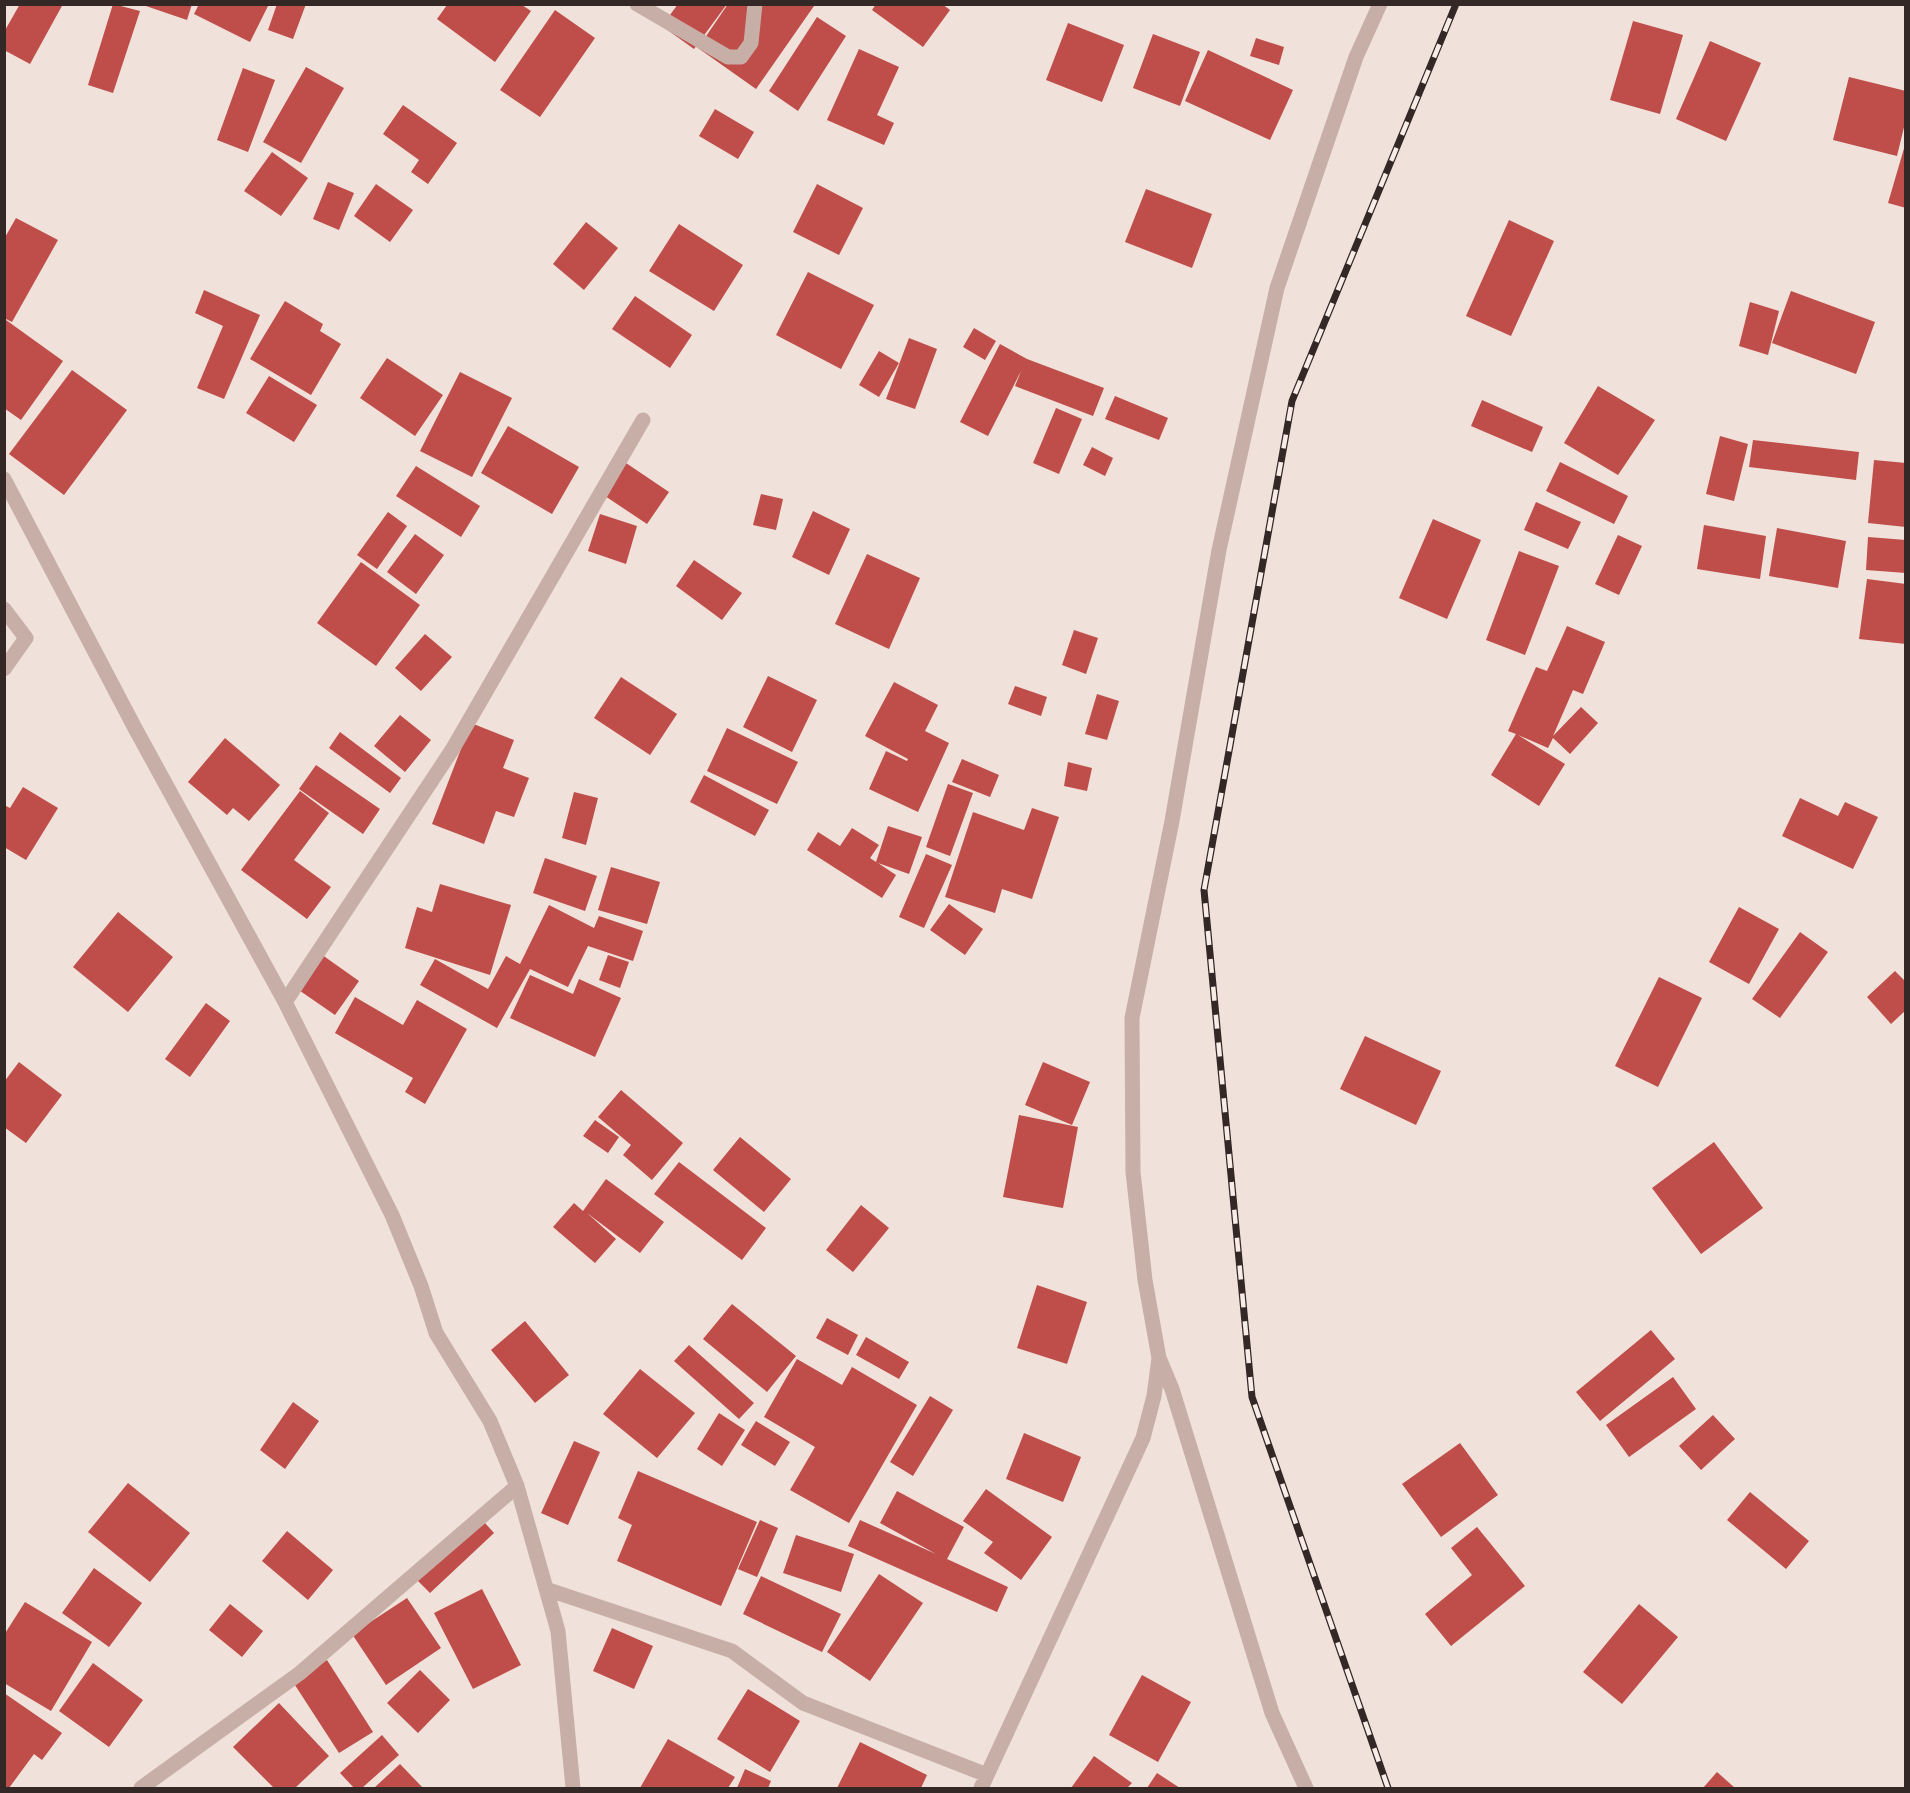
<svg xmlns="http://www.w3.org/2000/svg" width="1910" height="1793" font-family="'PT Sans',sans-serif">
	<style>
		.building { fill: #bf4d49 }
		.lines { fill: none; stroke-linecap: round; stroke-linejoin: round }
		.minor { stroke: #c7afa7; stroke-width: 15 }
		.rail-casing { stroke: #342827; stroke-width: 7 }
		.rail { stroke: #f8ece6; stroke-width: 4.5; stroke-dasharray: 14; stroke-linecap: butt }
	</style>
	<rect width="100%" height="100%" fill="#f0e1da"/>
	<path class="building" d="M20,4H63L30,64L4,50V32Z
		M113,4L140,11L113,93L88,85Z
		M140,4H192L187,20Z
		M199,4H269L250,42L194,14Z
		M277,4H306L293,39L268,30Z
		M678,4H727L694,49L662,26Z
		M728,4L814,6L756,89L698,48Z
		M876,4H942L950,10L923,47L872,10Z
		M447,5H522L531,11L495,62L437,19Z
		M555,10L595,38L540,117L500,90Z
		M817,17L846,36L798,111L769,91Z
		M1633,21L1683,35L1660,114L1610,100Z
		M1068,23L1124,45L1102,102L1046,80Z
		M1153,34L1200,52L1180,106L1133,88Z
		M1256,38L1284,47L1279,65L1250,56Z
		M1710,41L1761,63L1726,141L1676,119Z
		M859,49L899,67L877,115L894,123L884,145L827,120Z
		M1208,50L1293,90L1270,140L1185,101Z
		M306,67L344,88L301,163L263,142Z
		M243,68L275,80L248,152L217,140Z
		M1849,77L1906,91V119L1897,156L1833,140Z
		M403,105L457,143L428,184L411,172L419,160L383,134Z
		M715,109L754,132L738,159L699,136Z
		M1905,145H1906V208L1888,203Z
		M272,152L308,178L281,216L244,191Z
		M328,182L354,193L339,230L313,219Z
		M376,184L413,210L390,242L354,216Z
		M817,184L863,208L839,255L793,232Z
		M1146,189L1212,214L1192,268L1125,242Z
		M16,218L58,240L12,322L4,318V239Z
		M1509,220L1554,241L1511,336L1466,316Z
		M586,222L618,248L584,290L553,264Z
		M679,224L743,265L714,311L649,271Z
		M808,272L874,305L841,369L776,335Z
		M204,290L260,315L224,399L197,388L223,326L195,313Z
		M1791,291L1875,322L1856,374L1772,343Z
		M635,296L692,335L670,368L612,329Z
		M285,301L323,324L320,331L341,344L311,395L250,359Z
		M1750,302L1779,311L1768,355L1739,346Z
		M6,320L63,361L21,420L4,408Z
		M974,328L996,341L985,360L963,347Z
		M909,338L937,349L915,409L886,399Z
		M1000,344L1027,359L1104,388L1093,416L1015,386L1021,371L988,436L960,422Z
		M879,351L899,363L879,397L859,385Z
		M387,358L443,395L415,436L360,398Z
		M72,370L127,410L64,495L9,454Z
		M460,372L512,398L472,477L420,451Z
		M269,376L317,405L294,442L246,413Z
		M1598,386L1655,420L1618,475L1564,443Z
		M1115,396L1168,418L1159,440L1105,419Z
		M1482,400L1543,427L1532,452L1471,426Z
		M1056,408L1082,419L1059,474L1033,463Z
		M508,426L579,467L552,514L481,473Z
		M1720,436L1748,444L1734,501L1706,494Z
		M1753,440L1859,452L1856,480L1749,467Z
		M1092,447L1113,458L1105,476L1083,465Z
		M1874,460L1906,463V527L1868,523Z
		M1560,462L1628,496L1614,524L1546,491Z
		M626,463L669,492L647,524L605,496Z
		M416,466L480,506L461,537L396,496Z
		M761,494L783,499L776,530L753,525Z
		M1536,502L1581,522L1568,549L1524,530Z
		M813,511L850,529L829,575L792,557Z
		M388,512L407,526L377,569L357,555Z
		M600,514L637,526L626,564L588,551Z
		M1433,519L1481,540L1447,619L1399,598Z
		M1704,525L1766,536L1760,579L1697,569Z
		M1777,528L1846,541L1838,588L1769,576Z
		M415,534L444,555L416,594L387,572Z
		M1618,535L1642,546L1619,595L1595,584Z
		M1868,537L1906,540V573L1866,570Z
		M1519,551L1559,566L1525,655L1486,640Z
		M867,554L920,578L889,649L835,624Z
		M694,560L742,593L722,620L676,586Z
		M361,562L420,605L376,666L317,623Z
		M1867,579L1906,584V644L1859,639Z
		M1567,626L1605,642L1583,694L1573,690L1553,736L1581,707L1598,723L1570,754L1553,738L1548,748L1518,735L1565,764L1539,806L1491,775L1516,734L1508,731L1536,667L1547,671Z
		M1074,630L1098,638L1086,674L1062,665Z
		M425,634L452,657L421,691L395,668Z
		M768,676L817,700L792,752L743,727Z
		M621,677L677,714L650,755L594,718Z
		M894,682L938,705L925,731L949,743L918,812L869,789L886,751L907,761L908,759L865,736Z
		M1015,686L1047,697L1041,716L1008,704Z
		M1097,694L1119,701L1107,740L1085,734Z
		M400,715L431,740L405,772L374,746Z
		M471,723L514,740L503,768L529,778L514,817L496,811L484,844L432,824Z
		M727,728L798,762L777,804L707,771Z
		M340,732L401,778L390,793L329,748Z
		M225,738L280,785L249,821L233,808L227,815L188,782Z
		M962,759L999,775L990,797L952,782Z
		M1068,762L1092,768L1087,791L1064,786Z
		M316,765L380,809L363,834L299,789Z
		M704,775L769,810L755,836L690,802Z
		M948,784L973,793L950,856L926,847Z
		M23,787L58,808L26,860L4,847V805L10,808Z
		M300,791L329,813L294,860L331,887L307,919L241,870Z
		M574,792L598,798L586,845L562,838Z
		M1800,798L1838,816L1845,802L1878,817L1853,869L1782,836Z
		M1032,808L1059,817L1032,899L1002,889L995,913L945,897L973,812L1024,830Z
		M888,826L922,837L909,874L878,863L896,875L882,898L807,850L818,832L840,846L852,828L879,845L870,858L876,862Z
		M926,854L952,865L924,928L899,917Z
		M545,858L597,876L585,911L533,893Z
		M611,867L660,882L647,924L598,910Z
		M440,884L511,905L490,975L405,948L417,907L432,912Z
		M949,904L983,929L965,955L930,930Z
		M549,905L594,928L599,916L643,931L633,961L588,946L568,987L530,969L497,1028L420,985L435,959L488,989L506,956L520,964Z
		M1739,907L1779,929L1749,984L1709,962Z
		M118,912L173,957L128,1012L73,967Z
		M1800,932L1828,952L1780,1018L1752,999Z
		M318,952L359,981L335,1015L293,986Z
		M608,955L629,962L620,988L599,980Z
		M1895,971L1906,982V1010L1891,1024L1867,997Z
		M530,975L573,994L579,979L621,998L595,1057L510,1018Z
		M1659,977L1702,998L1658,1087L1615,1066Z
		M355,997L403,1025L417,1000L467,1029L425,1104L405,1092L413,1078L335,1033Z
		M206,1003L230,1021L190,1077L165,1059Z
		M1365,1036L1441,1071L1416,1125L1340,1089Z
		M19,1062L62,1095L26,1143L4,1127V1082Z
		M1043,1062L1090,1082L1072,1125L1025,1105Z
		M621,1090L683,1143L652,1180L623,1155L631,1145L598,1117Z
		M1019,1115L1078,1127L1063,1208L1003,1197Z
		M595,1120L619,1137L608,1153L583,1136Z
		M740,1137L791,1179L764,1212L713,1170Z
		M1714,1142L1763,1208L1701,1254L1652,1188Z
		M679,1162L766,1228L742,1260L654,1194Z
		M606,1179L664,1222L640,1253L587,1213L616,1239L595,1263L553,1227L574,1203L583,1211Z
		M861,1205L889,1228L853,1272L826,1250Z
		M1037,1285L1087,1302L1067,1364L1017,1348Z
		M732,1304L796,1356L767,1392L703,1339Z
		M827,1318L858,1335L848,1355L816,1338Z
		M525,1321L569,1375L535,1403L491,1350Z
		M1651,1330L1675,1359L1600,1421L1576,1392Z
		M866,1337L909,1362L899,1379L856,1355Z
		M689,1345L754,1403L739,1419L674,1361Z
		M797,1359L842,1385L852,1367L917,1405L849,1523L790,1490L815,1447L764,1417Z
		M640,1369L695,1413L657,1458L603,1414Z
		M1673,1377L1696,1409L1629,1457L1606,1425Z
		M930,1396L953,1410L913,1476L890,1462Z
		M293,1402L319,1421L285,1469L260,1450Z
		M719,1413L745,1430L722,1466L697,1449Z
		M1713,1415L1735,1439L1701,1470L1679,1446Z
		M756,1421L790,1442L775,1466L741,1445Z
		M1024,1433L1081,1457L1063,1502L1006,1479Z
		M574,1441L600,1452L568,1525L541,1513Z
		M1460,1443L1498,1495L1441,1537L1402,1484Z
		M638,1471L757,1522L721,1606L617,1561L632,1525L618,1518Z
		M128,1483L190,1533L150,1582L88,1532Z
		M986,1489L1052,1537L1021,1580L984,1553L993,1542L963,1521Z
		M897,1491L964,1527L947,1559L1008,1587L997,1612L848,1546L860,1520L936,1554L880,1523Z
		M1750,1492L1809,1541L1786,1569L1727,1520Z
		M476,1513L494,1533L430,1593L411,1574Z
		M760,1520L778,1528L757,1577L738,1569Z
		M1477,1527L1525,1586L1451,1646L1425,1614L1472,1575L1451,1548Z
		M287,1531L333,1570L308,1600L262,1561Z
		M796,1535L854,1554L841,1592L783,1573Z
		M94,1568L142,1603L109,1647L62,1613Z
		M879,1574L923,1603L870,1681L827,1652Z
		M761,1576L841,1614L822,1652L743,1614Z
		M482,1589L521,1665L473,1689L434,1613Z
		M407,1598L441,1648L386,1685L352,1634Z
		M25,1602L92,1642L51,1711L4,1683V1635Z
		M230,1604L263,1631L242,1657L209,1630Z
		M1639,1604L1678,1637L1622,1704L1583,1672Z
		M612,1628L653,1646L634,1689L593,1671Z
		M327,1660L373,1732L339,1753L293,1682Z
		M93,1663L143,1700L109,1747L59,1711Z
		M420,1670L450,1700L418,1733L387,1703Z
		M1142,1675L1191,1702L1158,1762L1109,1735Z
		M748,1689L800,1721L770,1772L717,1739Z
		M4,1693L62,1733L42,1760L34,1754L9,1788H4Z
		M279,1703L329,1756L295,1788H274L233,1747Z
		M382,1735L399,1755L362,1788H354L340,1773Z
		M668,1739L735,1777L728,1788H640Z
		M860,1742L927,1775L921,1788H837Z
		M1094,1756L1132,1783L1127,1788H1071Z
		M400,1764L423,1788H374Z
		M745,1769L771,1781L768,1788H737Z
		M1717,1772L1735,1788H1703Z
		M1157,1773L1180,1788H1147Z"/>
	<g class="lines">
		<path class="minor" d="M637,4L728,57H741L751,43L755,4
			M4,479L136,730L285,1002L392,1215L421,1286L436,1333L490,1421L517,1486L558,1631L573,1788
			M4,609L26,638L4,669
			M285,1002L452,750L643,420
			M546,1589L732,1651L803,1703L987,1775
			M141,1788L300,1673L517,1486
			M981,1788L1143,1438L1154,1396L1159,1358
			M1306,1788L1272,1713L1172,1389L1159,1358L1145,1280L1133,1172L1132,1018L1172,821L1219,550L1277,288L1356,57L1380,4"/>
		<g class="rail-casing">
			<path id="rail" d="M1388,1788L1252,1397L1204,890L1292,401L1456,4"/>
		</g>
		<use href="#rail" class="rail"/>
	</g>
	<rect width="1910" height="1793" fill="none" stroke="#342827" stroke-width="12"/>
</svg>
